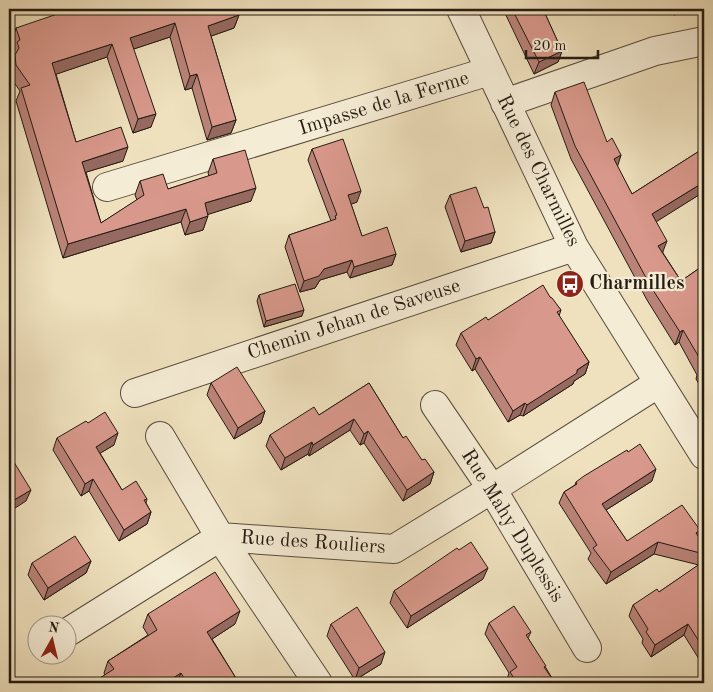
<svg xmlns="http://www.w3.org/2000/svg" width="713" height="692" font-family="'Old Standard TT',serif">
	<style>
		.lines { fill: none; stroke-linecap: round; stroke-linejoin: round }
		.minor-casing { stroke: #584c3d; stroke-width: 30 }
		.minor { stroke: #f5ecd5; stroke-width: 28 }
		.wall { fill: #ba8378; stroke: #251b12 }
		.shaded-wall { fill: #976a61; stroke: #251b12 }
		.building { fill: #d8988b; stroke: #251b12 }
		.labels { text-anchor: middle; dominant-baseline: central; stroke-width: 4.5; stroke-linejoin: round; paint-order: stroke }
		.street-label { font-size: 20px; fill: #251b12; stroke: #f5ecd5 }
		.poi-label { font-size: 20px; font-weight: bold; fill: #251b12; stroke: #f5ecd5; text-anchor: start }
	</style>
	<rect width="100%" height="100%" fill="#efe1be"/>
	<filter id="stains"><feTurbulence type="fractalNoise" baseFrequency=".004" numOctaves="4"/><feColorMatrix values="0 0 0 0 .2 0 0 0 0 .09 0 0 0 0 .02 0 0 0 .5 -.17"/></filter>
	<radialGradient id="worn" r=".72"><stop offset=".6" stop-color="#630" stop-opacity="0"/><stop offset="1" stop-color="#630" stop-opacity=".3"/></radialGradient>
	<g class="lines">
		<g class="minor-casing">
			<path id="minor" d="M461,9L574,247L704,455
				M505,103L655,51L704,41
				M107,187L490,71
				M135,393L574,247
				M435,405L492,489L587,648
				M160,436L220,537L318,683
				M68,632L220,537L394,549L492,489L659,383"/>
		</g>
		<use href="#minor" class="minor"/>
	</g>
	<path class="wall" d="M503,9H543L562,51L558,62L534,74Z
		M671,9H691L674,15Z
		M239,15L234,28L211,36L236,120L231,133L207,140L192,88L185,90L170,37L133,49L151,127L133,133L107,57L56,74L76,142L123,161L86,172L101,223L137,200L135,195L140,181L168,189L209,176L208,173L213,159L251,201L208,214L203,230L185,235L181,222L63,258L16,101L20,91L11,78L10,69L13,59L12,56L14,50L12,41L16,28Z
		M555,92L607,142L621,155L617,166L632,194L704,148V197L702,193L656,221L663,253L681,281L704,265V392L696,379L697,375L679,342L675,345L647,300L571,159L551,105Z
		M312,149L357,202L351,204L362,236L396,254L392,265L350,278L347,272L320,280L315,288L300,292L285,247L289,235L331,221L308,160Z
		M450,195L484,208L495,232L491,243L461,252L445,207Z
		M259,295L302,316L264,327L257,301Z
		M550,297L561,310L559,316L589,362L585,374L574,381L573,384L523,416L520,415L508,422L475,369L472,371L456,345L461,333L488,320Z
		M211,383L265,411L261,423L234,439L207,395Z
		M369,383L403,438L422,460L434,472L430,484L403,501L364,443L360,445L350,430L309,456L308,454L281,470L266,446L270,435L319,415Z
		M57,438L114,445L100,453L122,490L147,499L146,503L151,512L147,524L119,541L89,491L81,496L53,450Z
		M652,481L606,510L627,541L700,530L698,535L704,544V667L684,635L651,657L642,643L643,639L629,616L633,605L659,592L699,565L654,554L606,584L588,559L591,553L559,503L564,492L575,485L576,482Z
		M459,550L483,579L407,628L390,603L394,591Z
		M91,561L86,573L44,600L28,575L32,563Z
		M148,614L235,624L212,639L239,683H92L105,675L104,673L108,661L148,635L143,627Z
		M489,623L531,632L528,638L555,683H506L509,673L485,634Z
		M331,624L381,664L355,680L327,636Z"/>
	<path class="shaded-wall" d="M676,9H691L674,15Z
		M239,15L234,28L203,39L208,26Z
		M175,23L170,37L125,52L130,38Z
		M112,44L107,57L48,77L52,63Z
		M562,51L558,62L534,74L539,62Z
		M197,74L192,88L185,90L190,76Z
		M156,114L151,127L133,133L138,119Z
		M236,120L231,133L207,140L212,127Z
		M128,147L123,161L77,175L82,162Z
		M621,155L617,168L614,159Z
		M704,182V187L702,193L648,227L652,214Z
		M256,188L251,201L200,217L205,203Z
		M361,191L357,202L344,207L348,195Z
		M186,209L181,222L63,258L68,244Z
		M208,216L203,230L185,235L190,222Z
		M495,232L491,243L461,252L465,241Z
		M667,241L662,254L658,246Z
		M396,254L392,265L350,278L354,267Z
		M352,260L347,272L320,280L315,288L300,292L304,281L324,269Z
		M304,310L302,316L264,327L266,321Z
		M683,330L679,342L675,345L680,332Z
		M13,331L10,341L9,343V338Z
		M480,357L475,369L472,371L476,359Z
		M589,362L585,374L574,381L573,384L523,416L527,405Z
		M525,403L520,415L508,422L513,411Z
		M265,411L261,423L234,439L238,428Z
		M354,419L350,430L309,456L313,445Z
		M368,431L364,443L360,445L364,434Z
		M118,433L114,445L92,458L96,447Z
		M312,442L308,454L281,470L285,458Z
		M656,469L652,481L598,515L602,504Z
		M434,472L430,484L403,501L407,490Z
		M93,479L89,491L81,496L85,484Z
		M31,490L26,501L9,512V503Z
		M151,512L147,524L119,541L124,530Z
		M658,542L654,554L606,584L611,572Z
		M91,561L86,573L44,600L48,588Z
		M488,568L483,579L407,628L411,616Z
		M240,611L235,624L203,645L207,632Z
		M688,624L684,635L651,657L655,645Z
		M385,652L381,664L355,680L359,668Z
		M181,673L177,683H165Z"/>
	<path class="building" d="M72,9H237L239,15L208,26L236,120L212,127L197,74L190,76L175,23L130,38L156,114L138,119L112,44L52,63L76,142L121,127L128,147L82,162L101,223L144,195L140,181L163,174L168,189L217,173L213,159L245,150L256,188L205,203L208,216L190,222L186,209L68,244L21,88L30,85L16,65L15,55L19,48L17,42L20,40L16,28Z
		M512,9H543L562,51L539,62Z
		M584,82L607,142L612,138L621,155L614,159L632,194L704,148V182L652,214L667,241L658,246L681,281L704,265V372L700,366L703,364L683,330L680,332L651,287L575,146L555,92Z
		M343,139L361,191L348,195L362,236L387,227L396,254L354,267L352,260L324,269L319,276L304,281L289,235L336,219L335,216L337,215L312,149Z
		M476,187L484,208L488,207L495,232L465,241L450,195Z
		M295,284L304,310L266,321L259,295Z
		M543,285L550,297L552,298L561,310L557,312L589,362L577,370V373L527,405L525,403L513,411L480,357L476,359L461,333L486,317L488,320Z
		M9,328L13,331L9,338Z
		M237,367L265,411L238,428L211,383Z
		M369,383L403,438L406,436L422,460L425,459L434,472L407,490L368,431L364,434L354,419L313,445L312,442L285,458L270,435L314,407L319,415Z
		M105,412L118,433L96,447L122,490L136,481L147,499L144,500L151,512L124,530L93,479L85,484L57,438L86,421L88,423Z
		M640,444L656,469L602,504L627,541L682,505L700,530L696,533L704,544V554L658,542L611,572L593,548L597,545L564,492L577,484L576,482L584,476L627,450L628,452Z
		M9,454L31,490L9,503Z
		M75,536L91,561L48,588L32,563Z
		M471,542L488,568L411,616L394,591L457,548L459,550Z
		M704,561V649L688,624L655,645L646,632L648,629L633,605L657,589L659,592Z
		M215,572L240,611L207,632L239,683H187L181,673L165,683H92L114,669L108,661L157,630L148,614Z
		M514,606L531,632L526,635L546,666L544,667L555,683H517L510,672L517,667L489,623Z
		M357,607L385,652L359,668L331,624Z"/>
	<defs>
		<g id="bus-disc" transform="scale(1.4375)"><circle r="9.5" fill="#8f2418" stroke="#f5ecd5"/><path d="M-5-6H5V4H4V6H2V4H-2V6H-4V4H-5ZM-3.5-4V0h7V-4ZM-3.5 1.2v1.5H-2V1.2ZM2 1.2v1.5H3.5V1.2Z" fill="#fff"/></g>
	</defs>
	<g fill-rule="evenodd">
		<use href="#bus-disc" x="570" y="284"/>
	</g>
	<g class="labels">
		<g class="street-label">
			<text transform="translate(384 104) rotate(-17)">Impasse de la Ferme</text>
			<text transform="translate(538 171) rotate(64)">Rue des Charmilles</text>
			<text transform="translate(354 320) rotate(-18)">Chemin Jehan de Saveuse</text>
			<text transform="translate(512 526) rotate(58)">Rue Mahy Duplessis</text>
			<text transform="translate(313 543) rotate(4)">Rue des Rouliers</text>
		</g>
		<g class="poi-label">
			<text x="589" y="284">Charmilles</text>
		</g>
	</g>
	<rect width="713" height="692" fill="none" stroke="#efe1be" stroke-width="30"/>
	<rect x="10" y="10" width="693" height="672" fill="none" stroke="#251b12" stroke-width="2.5"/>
	<rect x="15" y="15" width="683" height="662" fill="none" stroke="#251b12"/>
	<g transform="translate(52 640) rotate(8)"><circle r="24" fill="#f5ecd5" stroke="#a29887"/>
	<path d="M0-4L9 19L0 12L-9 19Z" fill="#8f2418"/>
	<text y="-8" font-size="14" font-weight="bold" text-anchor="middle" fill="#251b12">N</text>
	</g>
	<path d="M526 50v8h72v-8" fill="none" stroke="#251b12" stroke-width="2.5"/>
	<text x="533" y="50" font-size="15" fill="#251b12" stroke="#f5ecd5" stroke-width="4" paint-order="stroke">20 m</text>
	<rect width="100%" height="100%" filter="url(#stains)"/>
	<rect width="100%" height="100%" fill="url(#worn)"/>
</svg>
